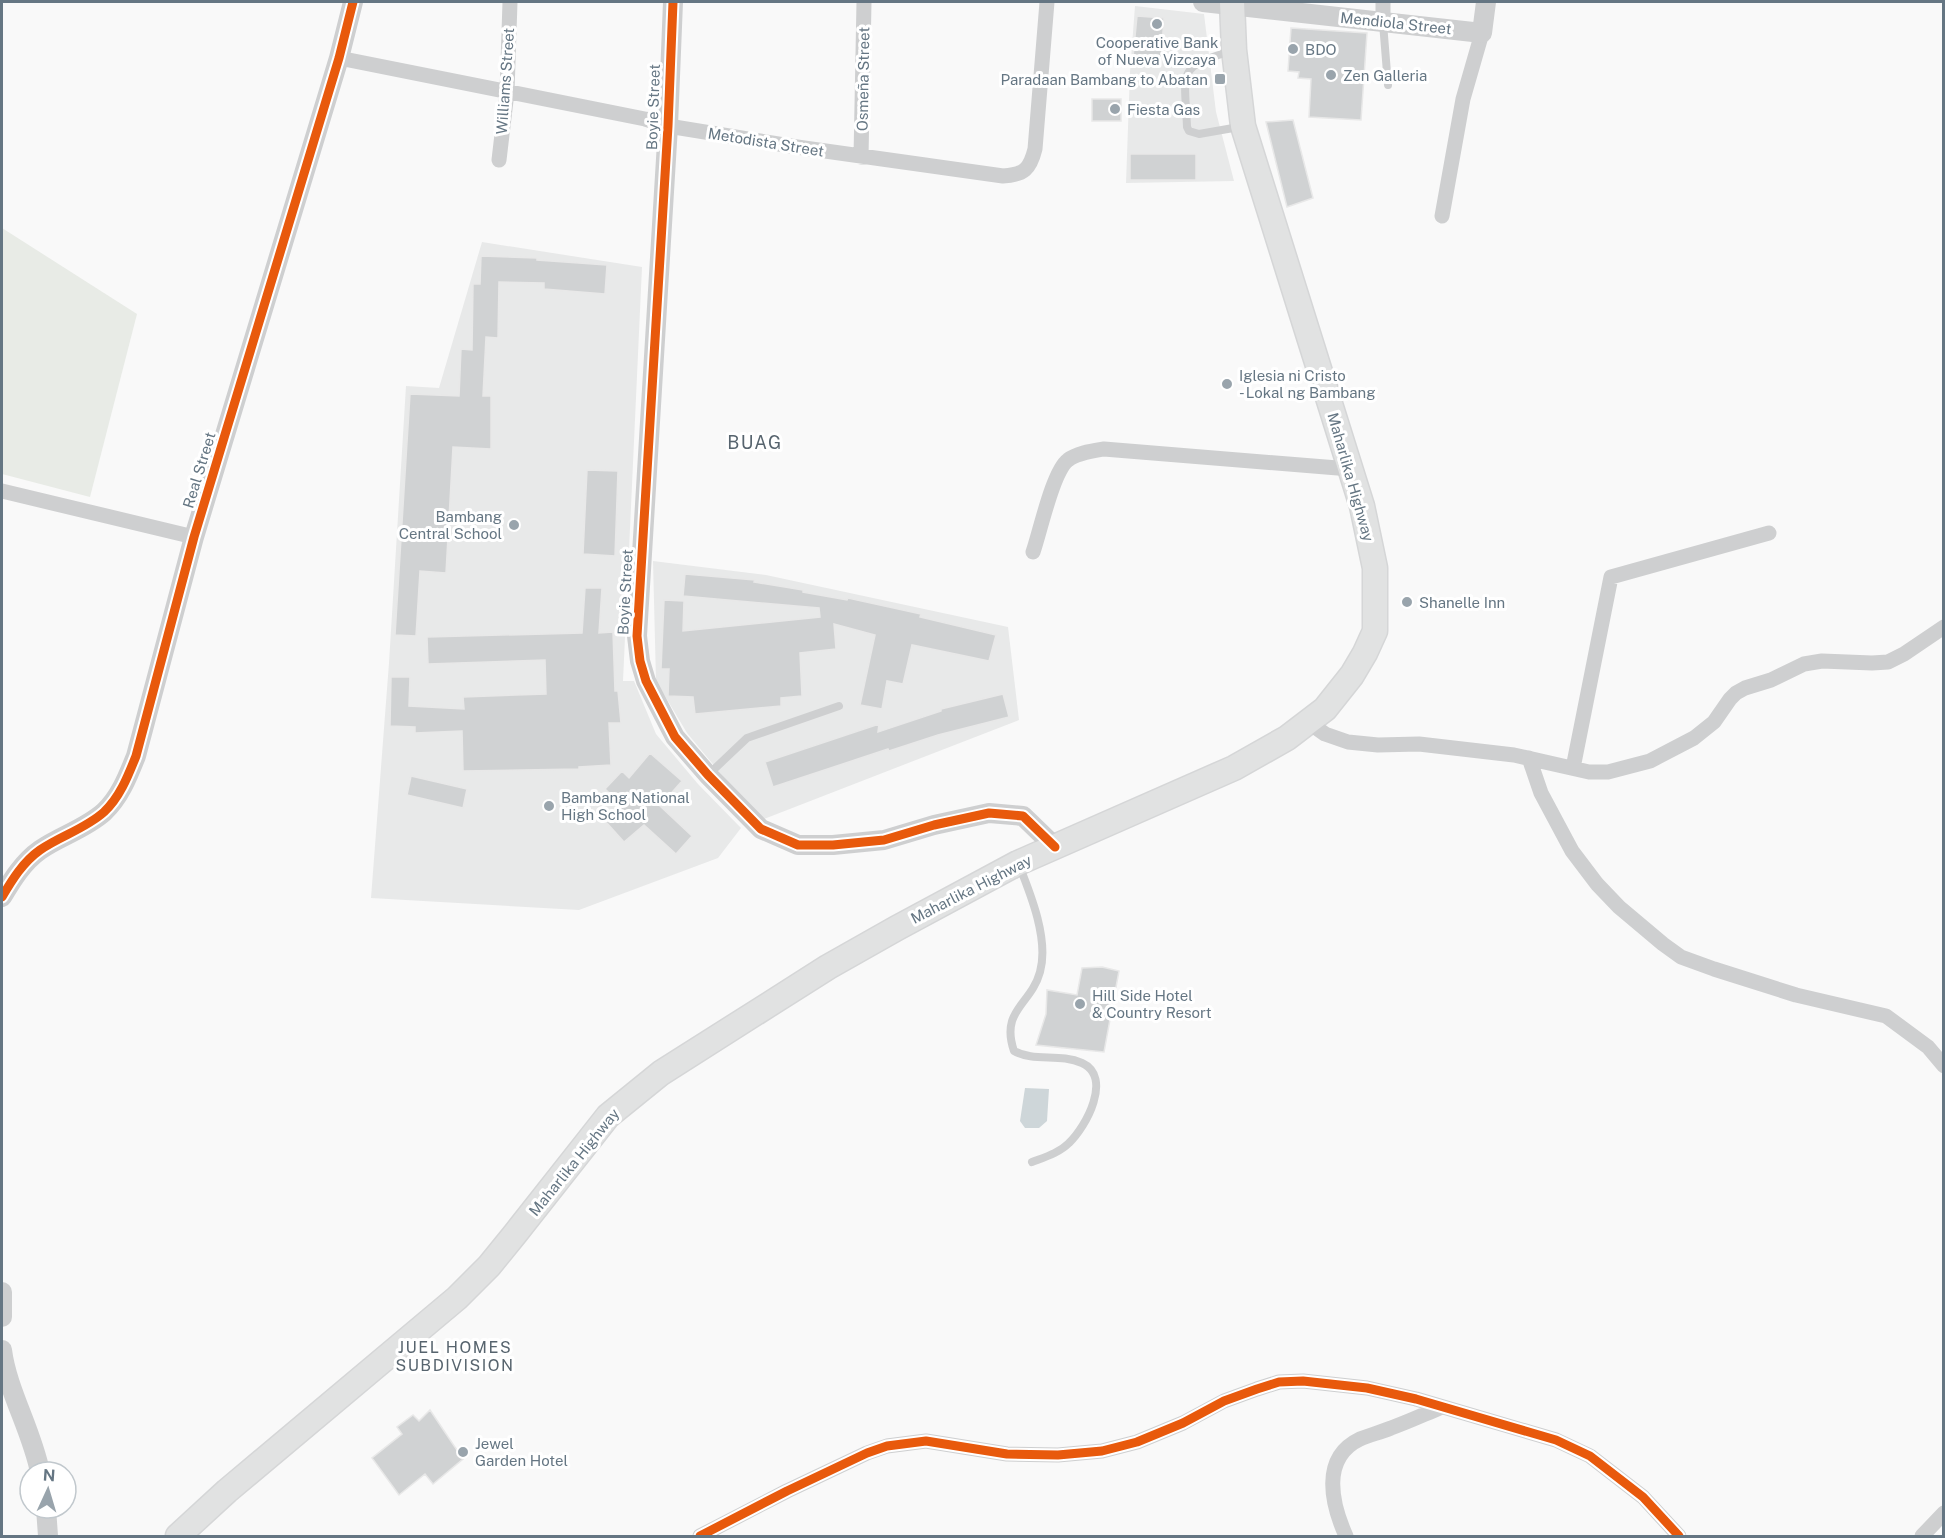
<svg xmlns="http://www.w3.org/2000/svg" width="1945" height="1538" font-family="'Public Sans',sans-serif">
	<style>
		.built { fill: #e8e9e9 }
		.green { fill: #e8ebe6 }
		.water { fill: #ced6d9 }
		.building { fill: #d0d2d3; stroke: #e8e8e8; stroke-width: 1.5 }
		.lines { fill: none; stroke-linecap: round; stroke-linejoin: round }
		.primary-casing { stroke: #d5d6d7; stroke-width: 27 }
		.service { stroke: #cecfd0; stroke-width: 8 }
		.minor { stroke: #cecfd0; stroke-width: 15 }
		.tertiary { stroke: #cecfd0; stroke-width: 20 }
		.primary { stroke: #e1e2e2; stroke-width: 24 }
		.cycleway-casing { stroke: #fff; stroke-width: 13 }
		.cycleway { stroke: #e8590c; stroke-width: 9 }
		.poi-dot { fill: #99a4ac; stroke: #fff; stroke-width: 2 }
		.labels { text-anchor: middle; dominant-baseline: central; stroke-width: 6; stroke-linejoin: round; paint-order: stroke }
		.street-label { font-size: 15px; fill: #657683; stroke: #fff }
		.poi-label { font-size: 15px; fill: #657683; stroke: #fff; text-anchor: start }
		.neighbourhood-label { font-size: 16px; letter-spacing: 1.5px; fill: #57646e; stroke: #fff }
		.quarter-label { font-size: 18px; letter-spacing: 1.5px; fill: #57646e; stroke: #fff }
	</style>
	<rect width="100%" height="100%" fill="#f9f9f9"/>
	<path class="built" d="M1135,6L1204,14L1216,112L1234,181L1126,183L1130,72Z
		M482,242L642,267L623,681H634L656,734L698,784L741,828L718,858L579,910L371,898L389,663L406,386L439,388Z
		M653,561L766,575L1008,627L1019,720L764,819L731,786L687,733L656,681Z"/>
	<path class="green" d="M2,228L137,314L90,497L2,474Z"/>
	<path class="water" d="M1025,1088L1049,1089L1047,1121L1039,1128H1025L1020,1121Z"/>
	<path class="building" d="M1137,16L1164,18L1161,59L1133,57Z
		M1291,28L1367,33L1361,120L1309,117L1311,79L1298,78L1299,72L1288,71Z
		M1092,99H1121V121H1092Z
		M1293,120L1313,198L1287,207L1266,122Z
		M1130,154H1196V180H1130Z
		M481,256L537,258V260L607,265L605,294L544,289V283L499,282L498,338L486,337L483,396H491V449L453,447L446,573L420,571L416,636L395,635L410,394L459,396L461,349L472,350L473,284H480Z
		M587,470L618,471L615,556L583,554Z
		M685,574L755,580L754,582L803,590V592L847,600L848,598L921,614L920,617L996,635L989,661L912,645L903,684L887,681L882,709L860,705L875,635L834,624L836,649L800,653L802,696L781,698V706L695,714L693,697L668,696L669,669H661L664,600L684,601L683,631L820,617L819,608L683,596Z
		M585,588H602L599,633L613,632L615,691H618L621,723H609L611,765L579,767V769L463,771L462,731L415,733V727L390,726L391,677H410L409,706L464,709L463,697L546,694L545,660L428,664L427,637L582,633Z
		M1003,694L1009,717L938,735L889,751L888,749L773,787L765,762L879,724L878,732L941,711V709Z
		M650,753L682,781L660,806L692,836L676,854L644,825L624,842L606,822L623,806L605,789L622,771L629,778Z
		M411,776L467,789L463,808L407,795Z
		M1102,967L1119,971L1104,1052L1036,1045L1046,1014L1047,990L1077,995L1082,968Z
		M430,1410L463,1459L433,1484L425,1474L399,1495L372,1458L402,1434L397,1427L413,1415L419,1421Z"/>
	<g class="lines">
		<g class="primary-casing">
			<path id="primary" d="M178,1536L227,1491L457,1298L489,1266L515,1234L608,1116L661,1073L828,967L897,928L1018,863L1234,768L1287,738L1325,709L1352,675L1365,653L1375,631V568L1362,506L1243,126L1234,50L1232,2"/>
		</g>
		<path class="service" d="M1383,23L1388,85
			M1232,51C1175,67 1185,72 1187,127L1189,131L1199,134L1239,127
			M709,774L747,738L839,706
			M1019,865C1031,895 1049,940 1040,972C1031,1005 1000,1010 1014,1051C1034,1062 1060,1053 1082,1063C1113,1077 1086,1127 1069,1143C1059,1153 1045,1157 1032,1162"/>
		<path class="minor" d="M1383,21V2
			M339,58L645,119L668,126L797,147L1003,176C1024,175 1030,169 1035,149L1047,2
			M861,157L864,2
			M499,160L507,92L510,2
			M1442,216L1463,99L1482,33
			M2,491L194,537
			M1033,552C1040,532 1053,471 1068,460C1077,453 1092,451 1104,449L1350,469
			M1308,722L1325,734L1348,742L1378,745L1419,744L1514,755L1589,772H1608L1650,761L1694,738L1714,722L1730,699L1736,693L1745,688L1771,680L1804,664L1822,661L1872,663L1888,662L1904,654L1944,627
			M1529,758L1541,793L1572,851L1597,884L1619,907L1663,944L1681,957L1714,969L1796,995L1886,1016L1928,1047L1944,1066
			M1573,768L1611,577L1769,533
			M700,1536L787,1491L867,1453L887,1446L926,1441L1007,1454L1058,1455L1102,1451L1137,1442L1183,1423L1224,1401L1257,1389L1279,1382L1303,1381L1367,1388L1416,1399L1556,1440L1590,1456L1643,1497L1679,1536
			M1346,1536C1332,1505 1320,1458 1360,1439C1370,1435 1381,1432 1391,1428C1408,1422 1425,1414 1442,1407
			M1922,1536L1944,1513"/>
		<path class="tertiary" d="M673,2L668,126L637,636L640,661L646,681L675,737L708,775L761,829L798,845H833L884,840L934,825L989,813L1023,816L1055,847
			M1203,2L1482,33L1486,2
			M2,897C12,880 23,862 40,850C60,836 85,829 104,812C120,797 128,776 136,756L194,537L339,58L353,2
			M2,1292V1317
			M2,1350C7,1390 32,1431 40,1472
			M46,1508L48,1536"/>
		<use href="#primary" class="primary"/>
		<g class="cycleway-casing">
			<path id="cycleway" d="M673,2L668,126L637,636L640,661L646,681L675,737L708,775L761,829L798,845H833L884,840L934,825L989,813L1023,816L1055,847
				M2,897C12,880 23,862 40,850C60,836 85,829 104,812C120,797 128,776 136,756L194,537L339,58L353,2
				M700,1536L787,1491L867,1453L887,1446L926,1441L1007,1454L1058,1455L1102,1451L1137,1442L1183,1423L1224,1401L1257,1389L1279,1382L1303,1381L1367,1388L1416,1399L1556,1440L1590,1456L1643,1497L1679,1536"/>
		</g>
		<use href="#cycleway" class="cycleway"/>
	</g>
	<g class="poi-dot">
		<circle cx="1157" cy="24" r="6"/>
		<circle cx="1293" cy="49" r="6"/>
		<circle cx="1331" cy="75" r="6"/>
		<rect x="1214" y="73" width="12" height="12" rx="3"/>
		<circle cx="1115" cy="109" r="6"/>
		<circle cx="1227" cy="384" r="6"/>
		<circle cx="514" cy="525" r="6"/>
		<circle cx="1407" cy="602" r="6"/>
		<circle cx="549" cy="806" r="6"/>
		<circle cx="1080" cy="1004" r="6"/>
		<circle cx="463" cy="1452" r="6"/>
	</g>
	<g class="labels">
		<g class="street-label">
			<text transform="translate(1396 23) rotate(6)">Mendiola Street</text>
			<text transform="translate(863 79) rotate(-89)">Osmeña Street</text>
			<text transform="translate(505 81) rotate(-86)">Williams Street</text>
			<text transform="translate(653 107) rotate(-88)">Boyie Street</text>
			<text transform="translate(766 142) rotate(9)">Metodista Street</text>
			<text transform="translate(199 470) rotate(-73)">Real Street</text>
			<text transform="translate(1351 477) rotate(74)">Maharlika Highway</text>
			<text transform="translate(625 592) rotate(-87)">Boyie Street</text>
			<text transform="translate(971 889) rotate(-27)">Maharlika Highway</text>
			<text transform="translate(574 1162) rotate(-51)">Maharlika Highway</text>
		</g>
		<g class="poi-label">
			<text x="1157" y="42" text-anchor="middle">Cooperative Bank<tspan x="1157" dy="17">of Nueva Vizcaya</tspan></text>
			<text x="1305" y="49">BDO</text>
			<text x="1343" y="75">Zen Galleria</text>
			<text x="1208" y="79" text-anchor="end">Paradaan Bambang to Abatan</text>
			<text x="1127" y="109">Fiesta Gas</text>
			<text x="1239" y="375">Iglesia ni Cristo<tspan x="1239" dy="17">- Lokal ng Bambang</tspan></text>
			<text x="502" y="516" text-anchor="end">Bambang<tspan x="502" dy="17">Central School</tspan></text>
			<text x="1419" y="602">Shanelle Inn</text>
			<text x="561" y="797">Bambang National<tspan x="561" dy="17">High School</tspan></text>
			<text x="1092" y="995">Hill Side Hotel<tspan x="1092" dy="17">&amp; Country Resort</tspan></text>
			<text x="475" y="1443">Jewel<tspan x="475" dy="17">Garden Hotel</tspan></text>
		</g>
		<g class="neighbourhood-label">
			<text x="455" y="1347">JUEL HOMES<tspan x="455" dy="18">SUBDIVISION</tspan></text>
		</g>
		<g class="quarter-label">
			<text x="755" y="442">BUAG</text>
		</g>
	</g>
	<rect width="1945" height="1538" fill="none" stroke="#657683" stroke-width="6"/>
	<g transform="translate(48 1490) rotate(4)"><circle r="28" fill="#ffffff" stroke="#c1c8cd" stroke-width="1.5"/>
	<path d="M0-4.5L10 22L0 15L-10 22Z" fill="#99a4ac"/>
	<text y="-9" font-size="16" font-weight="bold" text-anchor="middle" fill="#657683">N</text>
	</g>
</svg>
